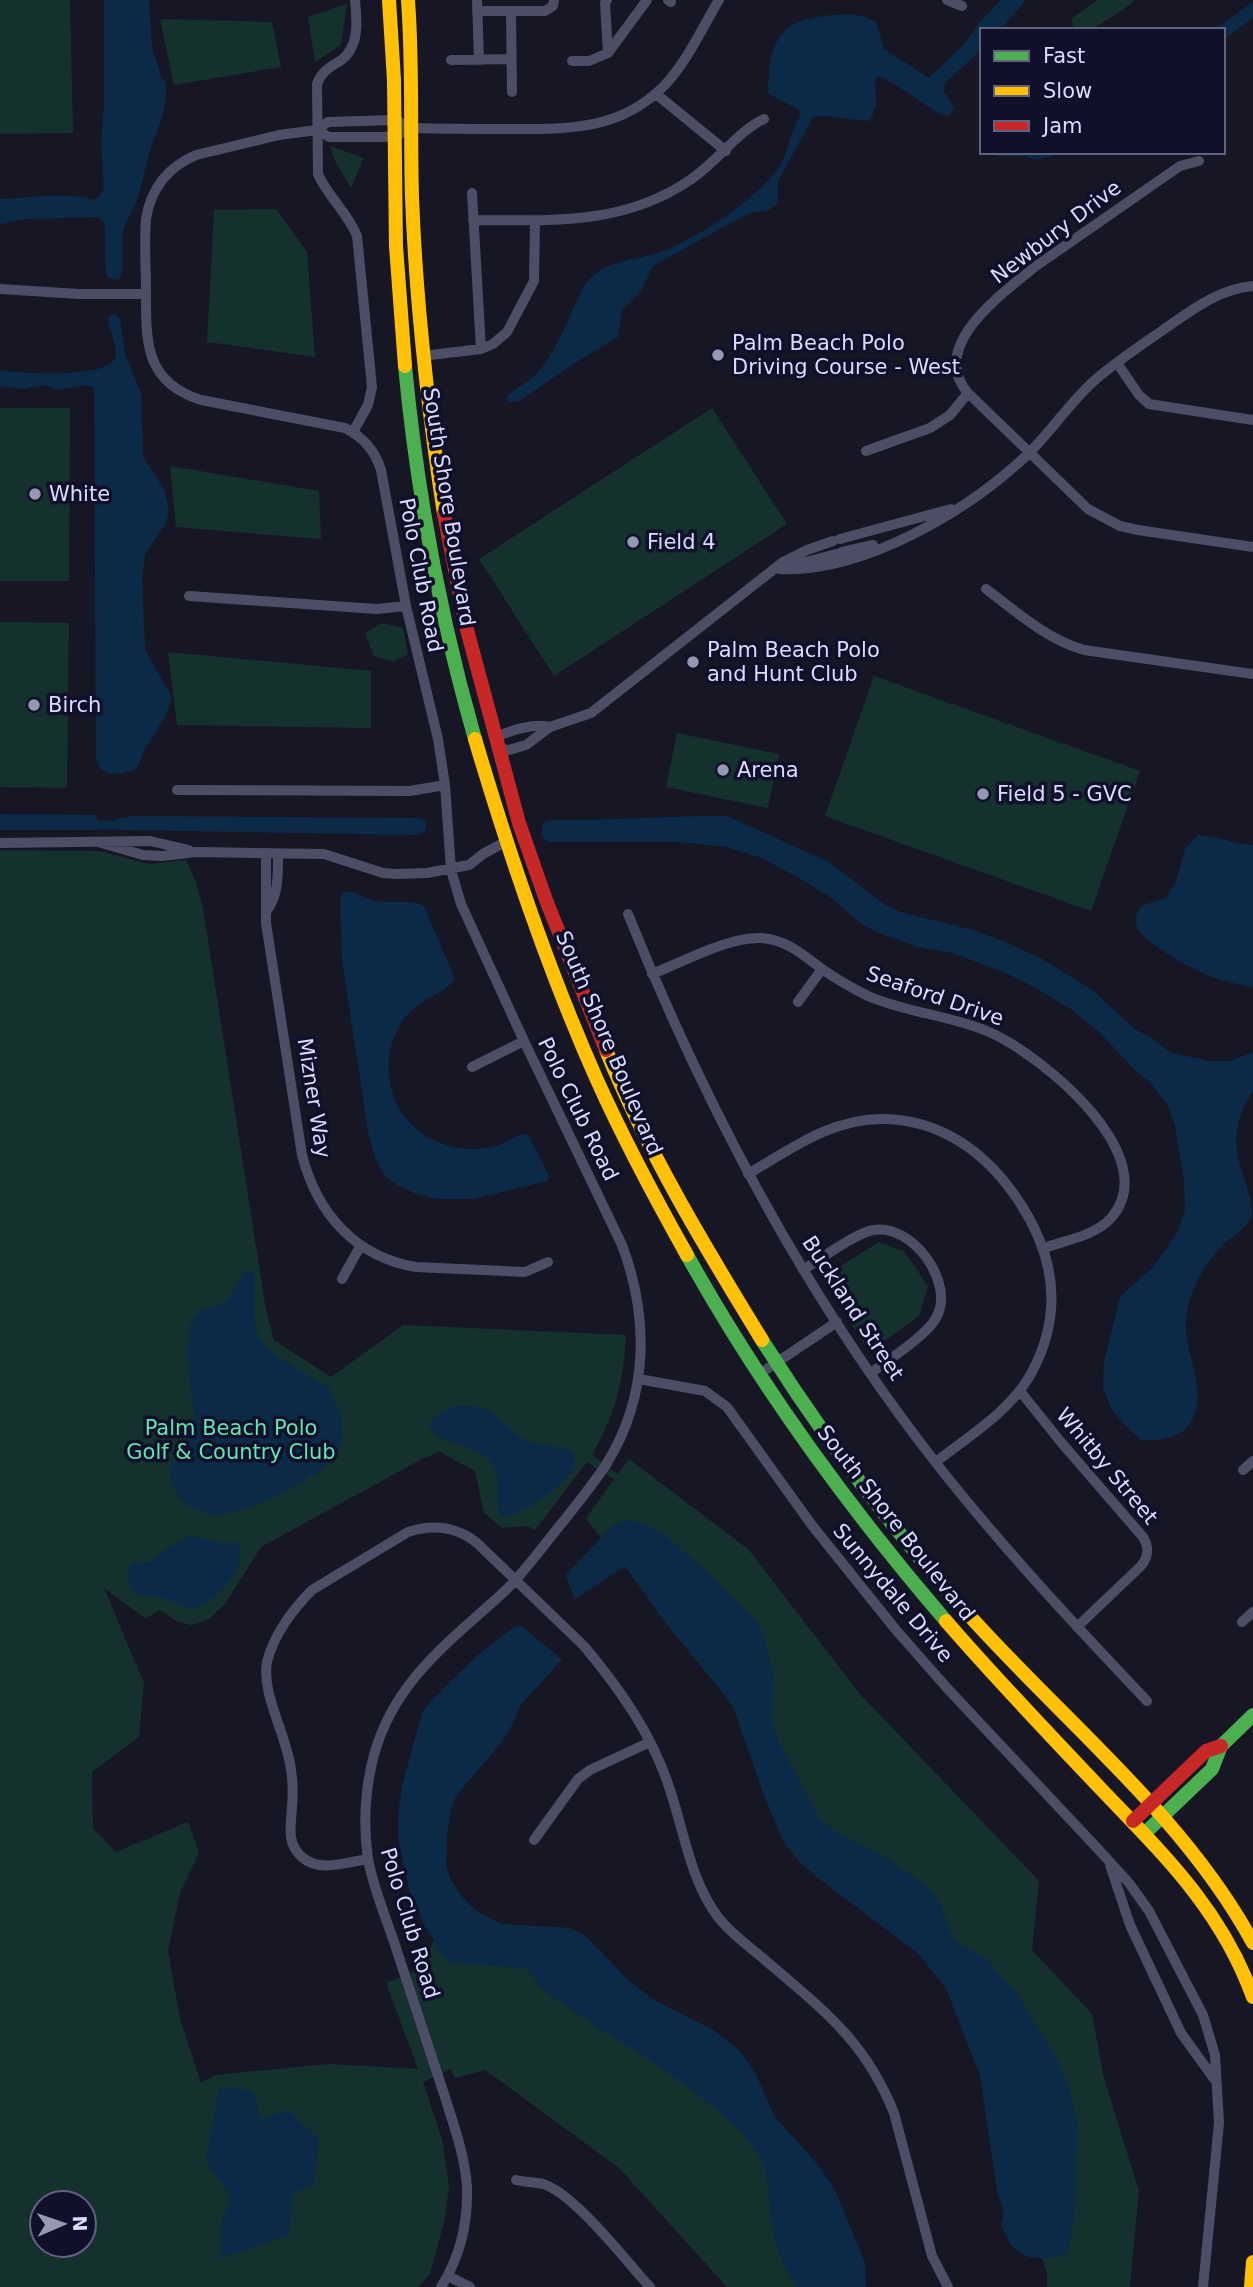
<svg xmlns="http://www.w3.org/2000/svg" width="1253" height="2287" font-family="'DejaVu Sans',sans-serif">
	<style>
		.green { fill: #14312e; fill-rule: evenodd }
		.water { fill: #0b2a48 }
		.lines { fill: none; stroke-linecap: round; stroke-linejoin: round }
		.canal { stroke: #0b2a48; stroke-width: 9 }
		.street { stroke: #4c4e66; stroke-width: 10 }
		.fast { stroke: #4caf50; stroke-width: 14 }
		.slow { stroke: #ffc107; stroke-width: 14 }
		.jam { stroke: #c62828; stroke-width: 14 }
		.poi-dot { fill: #9697b3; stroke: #11102b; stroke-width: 2.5 }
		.labels { text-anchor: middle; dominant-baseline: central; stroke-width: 7; stroke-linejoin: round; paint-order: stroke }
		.street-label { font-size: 21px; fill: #dadcff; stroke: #11102b }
		.poi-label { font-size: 21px; fill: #dadcff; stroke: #11102b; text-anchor: start }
		.park-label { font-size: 21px; fill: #62e3af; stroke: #11102b }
	</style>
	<rect width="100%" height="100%" fill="#171625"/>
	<path class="green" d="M0,0H70L73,133L0,134Z
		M1098,0H1135L1123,10L1091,30H1073L1072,18Z
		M347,4L341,45L315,62L308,17Z
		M160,19L272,22L281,67L174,85Z
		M330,146L364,158L351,188L335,161Z
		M276,209L307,252L315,357L207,342L214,210Z
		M0,408H70L69,581H0Z
		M712,408L787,524L554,676L479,559Z
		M170,466L319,491L321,539L176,527Z
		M0,622L69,623L67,788L0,787Z
		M382,623L403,628L408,654L393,662L374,656L365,633Z
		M168,652L371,671V728L177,725Z
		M874,676L1140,771L1091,911L825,816Z
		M677,733L779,754L768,808L666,787Z
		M0,850L100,851L149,864L186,860L196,882L203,908L266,1310L274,1340L331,1377L403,1325L626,1335C624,1382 615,1414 592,1455L618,1474L629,1459L748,1549L860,1694L1039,1881L1032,1950L1092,2014L1104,2078L1139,2191L1130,2287H1047V2274L1042,2258C1017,2256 1011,2247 1001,2225C1004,2214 1005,2206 998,2196L980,2075L946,1988L918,1953L817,1877L799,1861L783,1841L763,1792L734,1709L724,1694L668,1626L625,1566L575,1599L566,1575L601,1538L586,1518L614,1479L587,1462L535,1530L527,1526L502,1528L484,1513L475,1471L440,1452L422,1459L261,1547L225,1604L208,1620L191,1625L176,1621L160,1610L146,1619L104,1588L144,1683L139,1737L92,1772L93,1828L116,1852L188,1822L199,1853L180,1893L168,1951L180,2019L201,2083L215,2075L329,2064L418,2069L386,1983L420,1969L434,1940L463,1898L476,1911L501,1924L569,1928L584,1935L629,1981L652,1999L713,2030L740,2051L755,2073L774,2116L818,2165L834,2188L865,2263L866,2287H727L619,2168L485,2070L455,2078L451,2069L423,2082L442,2139L449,2186L445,2218L430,2274L418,2287H0ZM42,2203H84V2245H42Z
		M879,1242L904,1251L928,1286L919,1316L869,1352L822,1277Z"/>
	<path class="water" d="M104,0H149L152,48L162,79L166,82C168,107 158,128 150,151C145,167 143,183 137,199C134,209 127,219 124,229C120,245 126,263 120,278L115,280L107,277C104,266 107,226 103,221C102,219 100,219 98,217L27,219L0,224V199C29,198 65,191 94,200L99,197L104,189L101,142L104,106Z
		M1001,0H1026L1000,30H982V49L945,83L944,92L954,107L949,116L941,115L891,82L878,76L875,79L876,105L871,119L867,121L824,116L813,117L778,181V203L767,211L751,213L734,221L653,266L641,291L622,310L618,337L575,363L519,401L507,402L508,395C518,387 529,382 538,372C554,354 564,329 574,307C579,297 582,286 590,279C607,259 641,260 664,251C699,237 755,200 777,170C789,154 789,133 800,116L799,110C793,105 769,96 768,92C767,89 769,80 769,76C771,31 791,18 834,15C849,14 863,14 876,22L884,49L929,78L965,43L979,23Z
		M1253,2V18L1223,40V30H1214Z
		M991,152H1064L1037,160L1025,156H997Z
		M112,314L116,315L120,319L125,354L141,393L143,457L164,489L169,509L166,523L145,554L142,579L145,650L172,697L165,717L146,747L137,768C122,776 98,779 96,757L94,392L93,388L87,385L59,390L45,385L24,389L0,386V370C20,374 102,378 114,360C121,348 107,329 108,317Z
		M0,814L96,815L99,825L96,830H0Z
		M133,816L421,818L426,822V830L419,835L118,830L116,819Z
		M727,816L829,862L884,904L900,912L973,930L1003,941L1044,960L1092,990L1136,1030L1151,1037L1171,1053L1211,1061H1230L1253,1052C1253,1063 1253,1080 1253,1090C1251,1096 1245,1102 1243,1109C1237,1122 1235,1136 1237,1150C1239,1172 1253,1194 1252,1216C1246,1228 1231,1237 1222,1246C1203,1266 1187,1294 1186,1322C1184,1355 1208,1389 1192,1420C1182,1439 1161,1441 1141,1440L1126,1426L1112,1410L1103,1388L1104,1362L1120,1297L1153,1267L1169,1245L1178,1231L1185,1209L1184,1181L1175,1126L1168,1106L1150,1082L1138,1073L1099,1032L1072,1010L1036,988L1010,975L969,959L952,953L918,947L879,933L860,923L834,900L811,885L762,858L726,847L681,842H548C541,838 540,829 544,822L552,820C610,821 669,815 727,816Z
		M1198,835C1217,837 1234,843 1253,845V987C1238,984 1224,982 1210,976C1194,971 1143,942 1137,927C1134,919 1136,913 1141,906L1166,898L1176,882L1185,849Z
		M348,891C357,892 362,897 370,900C388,905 408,898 424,906L455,979C443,996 417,998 402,1022C369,1074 399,1140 460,1148C473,1150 490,1149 502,1144C511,1140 517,1134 527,1134C530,1138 548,1171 549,1177L547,1181L474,1199H436L414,1193L397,1185L385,1176L376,1160L369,1137L342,960L340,900L342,893Z
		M251,1270L255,1275V1326L258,1336L266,1347L279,1358L329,1388L341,1414L342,1442L338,1451L316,1475L308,1477L303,1483C278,1494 253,1509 226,1514C200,1518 167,1500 171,1469C174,1454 185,1443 195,1433C195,1404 177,1335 197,1313C203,1306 215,1308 222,1304C232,1298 238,1282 244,1272Z
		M457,1406C466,1406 476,1405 485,1409C501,1416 509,1432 526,1440C540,1446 555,1445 570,1450C573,1454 576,1459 574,1465C567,1484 521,1518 501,1516C492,1499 504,1478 491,1462C475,1443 440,1447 429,1425C435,1414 446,1410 457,1406Z
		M624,1520L640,1522L664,1534L720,1584L733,1599L751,1615L762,1630L773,1671L772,1721L779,1742L819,1818L838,1833L889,1859L931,1890L941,1905L952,1936L960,1944L989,1960L994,1969L1017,1993L1059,2063L1069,2088L1077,2120L1075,2207L1070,2242L1066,2254C1052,2260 1028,2261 1016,2250C1009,2244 1005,2233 1001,2225C1004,2214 1005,2206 998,2196L980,2075L946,1988L918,1953L817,1877L799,1861L783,1841L763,1792L734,1709L724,1694L668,1626L625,1566L575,1599L566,1575L612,1526Z
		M191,1535L222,1543L236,1542C254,1562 216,1602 197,1607C184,1611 177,1603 166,1599C146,1593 124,1603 129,1568L134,1563L151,1562L169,1547Z
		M515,1626H521L562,1659L520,1706L511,1727L501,1743L456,1796L451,1809L447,1835L446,1865L451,1880L463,1898L476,1911L501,1924L569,1928L584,1935L629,1981L652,1999L713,2030L740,2051L755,2073L774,2116L818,2165L834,2188L865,2263L866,2287H797C782,2265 774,2244 771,2217C768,2201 769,2185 765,2169C751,2123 645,2056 603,2031L597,2030L590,2022L546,1992L525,1968L450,1963L436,1949L434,1940L423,1924L417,1904L410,1893L398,1838V1815L402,1786L422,1713L431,1701L478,1655Z
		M237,2087L254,2093L261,2119L288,2110L319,2139L314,2184L293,2193L289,2235L220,2259V2226L231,2197L206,2161L219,2089Z"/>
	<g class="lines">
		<path class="canal" d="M90,825H128"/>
		<path class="street" d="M477,0L479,60
			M607,0L605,3L608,53
			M668,0L671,2
			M947,0L962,6
			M477,11H511L512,92
			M511,11H545L553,6L554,0
			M451,60L511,59
			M572,61H589L608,53L647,0
			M656,94L726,151
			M317,130L329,137H383L395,136L412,128
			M1199,161L1180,166L1036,266C1003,293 927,346 968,393L1088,509L1120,526L1138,530L1253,547
			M472,193L481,349
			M473,220C550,220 623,226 690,180C716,163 739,130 764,119
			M0,289L79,294H146
			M422,356L481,349L493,344L507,332L534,281L535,220
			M1117,363L1139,395L1149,404L1253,420
			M353,432L368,405L372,387L357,236C348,213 328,197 318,174L317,84C322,71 329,68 340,61C360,47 357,21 355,0
			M866,451L930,428L950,415L968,393
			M840,539L951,509
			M842,552L873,545
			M787,567L836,554
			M780,569C863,573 968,511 1027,455C1051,432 1069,403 1095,380C1116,362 1140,346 1163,330C1192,310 1218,289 1253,286
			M986,589C1017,612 1046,639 1084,650L1253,674
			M189,596L377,609L406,606
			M497,737C511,730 535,723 550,727
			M500,749L509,750L526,745L550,727L591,713L783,562L807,550L833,541
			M177,790L410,791L445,785
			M98,842L143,855L162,856L196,852L324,854L383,873L396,874L427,873L469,865L483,854L505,842
			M0,843L150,841L189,850
			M266,853V923L302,1155C317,1213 355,1257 416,1267L525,1272L548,1262
			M266,912C279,895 278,874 278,854
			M628,914C707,1110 806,1297 936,1463C1002,1547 1074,1624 1147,1701
			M652,974C683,962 729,936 762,938C787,940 803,955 822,969C836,979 852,988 868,996C907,1013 950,1015 989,1032C1040,1054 1166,1156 1111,1218C1095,1236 1066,1240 1044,1248
			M798,1002L822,969
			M472,1067L524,1041
			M748,1174C791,1149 832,1118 884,1119C941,1120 985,1152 1016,1197C1054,1252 1065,1310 1032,1372C1011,1411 970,1435 936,1462
			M803,1270C821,1259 854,1234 873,1230C913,1223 956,1284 936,1318C926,1336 888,1360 871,1373
			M342,1279L361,1245
			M758,1375L837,1322
			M639,1379L705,1391L727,1407L811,1524L896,1630L947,1688L1098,1849L1129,1883L1149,1911L1203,2015L1215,2055L1219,2123L1203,2287
			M1020,1391L1060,1441L1143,1537C1149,1547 1149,1556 1141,1566L1077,1627
			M1243,1470L1253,1461
			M1242,1622L1253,1612
			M534,1840L578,1779L590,1770L650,1742
			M368,1859C348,1862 319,1873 302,1857C286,1843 291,1826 292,1807C293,1795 293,1782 291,1770C287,1735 261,1694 267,1662C273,1636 293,1609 312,1590L408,1532C433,1524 456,1526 477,1543L584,1646C619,1688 652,1734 669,1787C684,1830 690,1880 718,1917C731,1934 749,1946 765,1960C822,2009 865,2040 894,2113L932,2256L948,2287
			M1110,1865L1130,1925L1181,2033L1215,2080
			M516,2180C524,2182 534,2182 543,2184C575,2194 626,2261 650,2287
			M448,2276L470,2287
			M441,2287C460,2257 468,2222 467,2187C465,2156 454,2126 445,2097C428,2045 411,1994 394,1942C385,1915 373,1887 368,1859C363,1824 365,1789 374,1755C395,1679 451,1641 506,1590C528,1568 546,1542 566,1518C580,1500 595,1482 607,1463C649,1395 649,1317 622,1245L524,1041L461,904L451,870L445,785L438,739L406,606L381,470C375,450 363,437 345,428L201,400C144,382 146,341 146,290C146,266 144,242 146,219C151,188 168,167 196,155L279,135L317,130L328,122L395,120L412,128C444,129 477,129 509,129C568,129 619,131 664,86C687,62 702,28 719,0"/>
		<path class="fast" d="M405,366C417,492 440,617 475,739
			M687,1255C760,1386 849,1508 946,1621
			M762,1340C820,1432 887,1522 959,1604
			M1144,1834L1212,1769L1221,1746L1253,1715"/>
		<path class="slow" d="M389,0L394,80L396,246L405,366
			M408,0C413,66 410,131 412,197C416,304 428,409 444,514
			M475,739C509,854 548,970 597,1080C624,1140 655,1198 687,1255
			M606,1050C647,1151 705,1247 762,1340
			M959,1604C1056,1715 1182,1812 1253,1943
			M946,1621C996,1679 1049,1734 1101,1789C1164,1855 1221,1909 1253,1997
			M1251,2287L1253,2262"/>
		<path class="jam" d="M444,514L466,626L519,823L546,900L606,1050
			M1133,1821L1206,1751L1221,1746"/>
	</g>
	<g class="poi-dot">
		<circle cx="718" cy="355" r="7"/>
		<circle cx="35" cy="494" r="7"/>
		<circle cx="633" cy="542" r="7"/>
		<circle cx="693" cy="662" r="7"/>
		<circle cx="34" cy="705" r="7"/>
		<circle cx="723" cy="770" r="7"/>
		<circle cx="983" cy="794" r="7"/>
	</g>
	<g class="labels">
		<g class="street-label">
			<text transform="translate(1056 232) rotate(-37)">Newbury Drive</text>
			<text transform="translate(449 507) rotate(81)">South Shore Boulevard</text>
			<text transform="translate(421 575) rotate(79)">Polo Club Road</text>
			<text transform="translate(935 996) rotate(19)">Seaford Drive</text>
			<text transform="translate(609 1043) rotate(67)">South Shore Boulevard</text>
			<text transform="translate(314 1098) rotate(81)">Mizner Way</text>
			<text transform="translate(578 1109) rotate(64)">Polo Club Road</text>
			<text transform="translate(853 1308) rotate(57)">Buckland Street</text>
			<text transform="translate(1107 1466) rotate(50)">Whitby Street</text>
			<text transform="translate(896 1523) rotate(52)">South Shore Boulevard</text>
			<text transform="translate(893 1593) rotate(50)">Sunnydale Drive</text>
			<text transform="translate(410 1923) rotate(73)">Polo Club Road</text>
		</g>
		<g class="poi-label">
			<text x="732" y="343">Palm Beach Polo<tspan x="732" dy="24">Driving Course - West</tspan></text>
			<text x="49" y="494">White</text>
			<text x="647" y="542">Field 4</text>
			<text x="707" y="650">Palm Beach Polo<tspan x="707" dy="24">and Hunt Club</tspan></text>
			<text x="48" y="705">Birch</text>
			<text x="737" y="770">Arena</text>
			<text x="997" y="794">Field 5 - GVC</text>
		</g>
		<g class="park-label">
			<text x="231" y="1428">Palm Beach Polo<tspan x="231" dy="24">Golf &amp; Country Club</tspan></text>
		</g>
	</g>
	<rect x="980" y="28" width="245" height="126" fill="#11102b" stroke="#616280" stroke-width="2"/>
	<rect x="994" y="51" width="35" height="10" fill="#4caf50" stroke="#616280" stroke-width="2"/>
	<text x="1043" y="63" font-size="21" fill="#dadcff">Fast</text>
	<rect x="994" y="86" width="35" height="10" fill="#ffc107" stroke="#616280" stroke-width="2"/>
	<text x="1043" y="98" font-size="21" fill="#dadcff">Slow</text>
	<rect x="994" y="121" width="35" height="10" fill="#c62828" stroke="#616280" stroke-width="2"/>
	<text x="1043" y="133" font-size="21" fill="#dadcff">Jam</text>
	<g transform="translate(63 2224) rotate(88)"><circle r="33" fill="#11102b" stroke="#616280" stroke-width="2"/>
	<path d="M0-5L12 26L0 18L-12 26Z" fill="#9697b3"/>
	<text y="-10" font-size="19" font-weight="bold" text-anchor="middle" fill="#dadcff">N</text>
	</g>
</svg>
